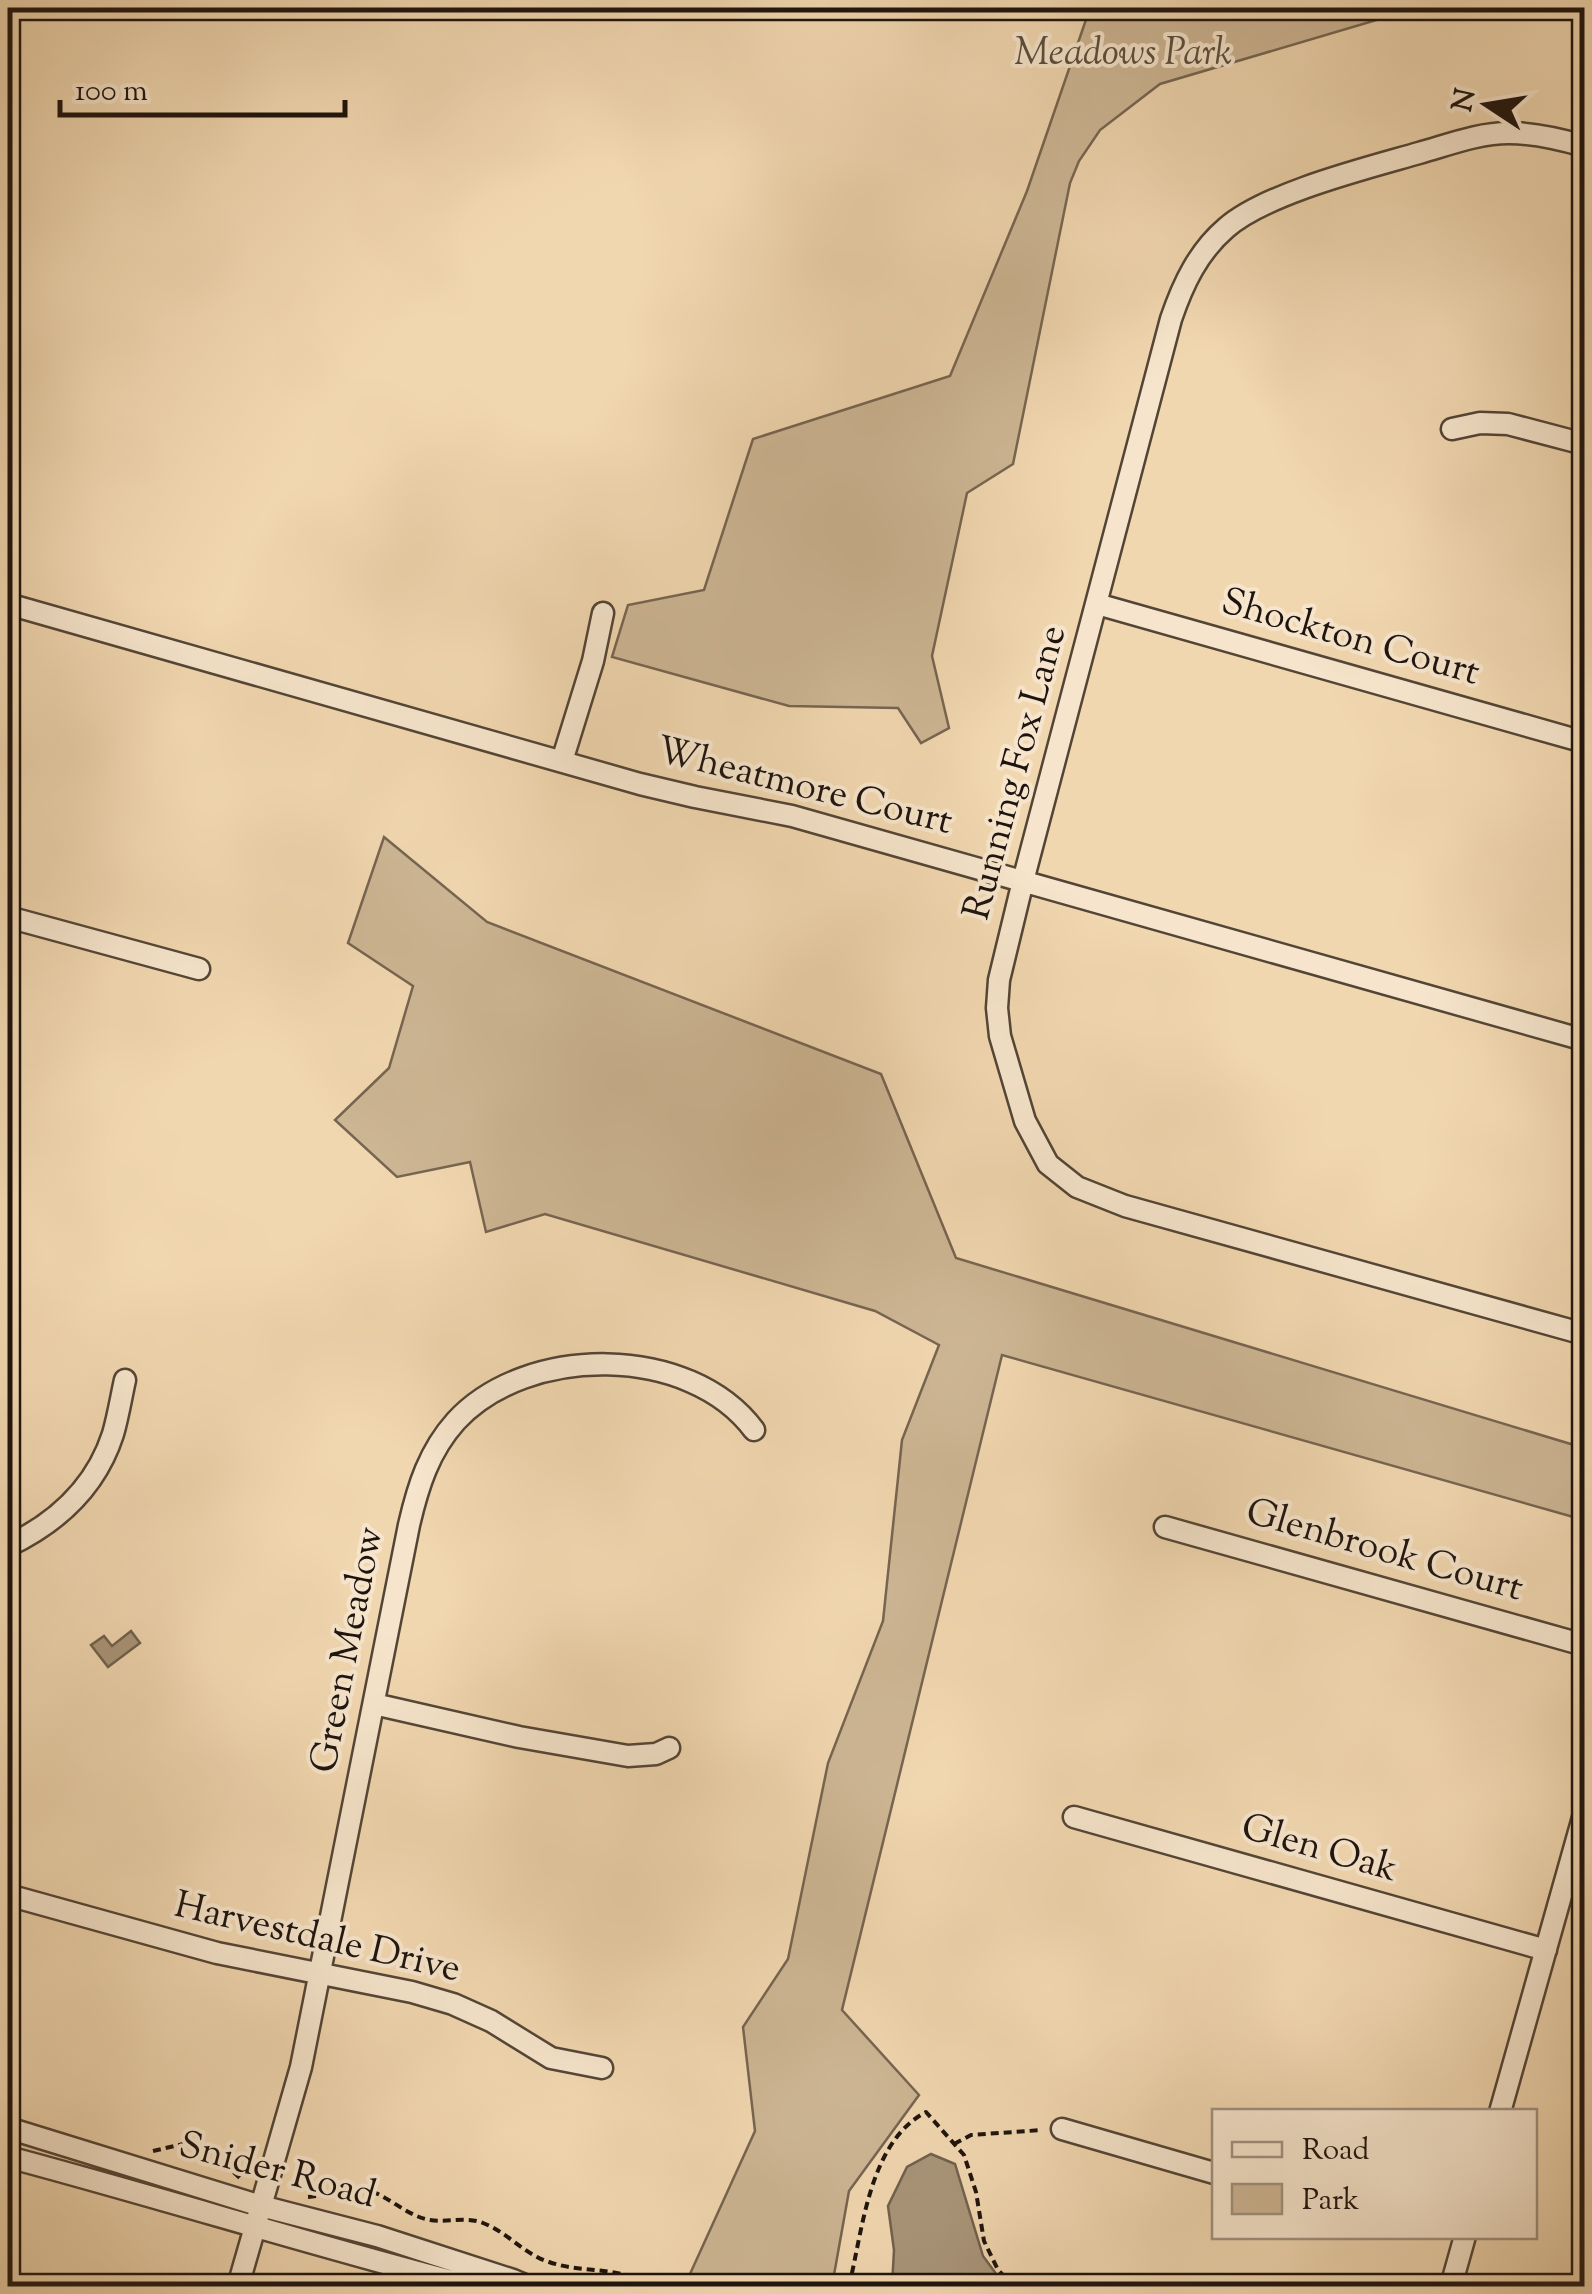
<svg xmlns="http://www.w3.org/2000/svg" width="1592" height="2294" font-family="'Sorts Mill Goudy',serif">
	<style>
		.green { fill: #cdb694; stroke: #766551; stroke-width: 2.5 }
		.water { fill: #a99579; stroke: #71614e; stroke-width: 2.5 }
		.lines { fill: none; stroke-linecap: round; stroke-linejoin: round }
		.minor-casing { stroke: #534536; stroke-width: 25 }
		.path { stroke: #1e140e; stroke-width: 4; stroke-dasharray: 8 5; stroke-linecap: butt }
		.minor { stroke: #f6e5cc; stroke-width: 20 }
		.labels { text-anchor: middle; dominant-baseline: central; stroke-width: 8; stroke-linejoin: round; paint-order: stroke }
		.park-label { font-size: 38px; font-style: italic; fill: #5b4d3d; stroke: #f6e5cc }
		.street-label { font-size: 38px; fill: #1e140e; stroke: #f6e5cc }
	</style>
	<rect width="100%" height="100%" fill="#f1d7b0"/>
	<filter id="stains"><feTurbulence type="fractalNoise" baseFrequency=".002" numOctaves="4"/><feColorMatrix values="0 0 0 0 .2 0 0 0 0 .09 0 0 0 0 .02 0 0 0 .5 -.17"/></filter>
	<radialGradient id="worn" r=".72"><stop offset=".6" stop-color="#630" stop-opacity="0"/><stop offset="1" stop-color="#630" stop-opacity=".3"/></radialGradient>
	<path class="green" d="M1090,8H1417L1160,84L1100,130L1079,161L1070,183L1013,464L967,493L932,656L949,728L921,743L898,708L789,706L612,657L628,605L704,590L753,439L950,376L1027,191Z
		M384,837L487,922L881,1074L956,1258L1584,1448V1520L1002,1355L842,2010L919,2095L849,2191L832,2286L685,2285L755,2131L743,2027L788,1959L828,1763L883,1621L902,1440L939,1345L875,1311L545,1214L486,1232L470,1162L397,1177L335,1120L389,1068L413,986L348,943Z"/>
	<path class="water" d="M131,1631L140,1643L108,1667L91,1645L104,1636L112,1646Z
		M931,2154L955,2164L983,2256L1005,2286H892L894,2250L888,2206L907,2167Z"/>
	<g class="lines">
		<g class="minor-casing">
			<path id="minor" d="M1584,146C1560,139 1534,133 1509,133C1478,133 1448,145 1419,153C1367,168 1266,193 1226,228C1198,252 1183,284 1171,319L1023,881L999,980L997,1008L1000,1036L1025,1121L1048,1164L1077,1187L1125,1206L1584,1334
				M1452,429L1480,423L1508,424L1584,444
				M8,604L640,784L695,797L792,816L1584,1040
				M1097,604L1584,742
				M562,761L593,661L603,613
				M8,917L199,969
				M1165,1527L1584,1645
				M8,1546C56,1523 96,1487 113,1434C118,1417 121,1398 125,1380
				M374,1704L519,1737L628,1756L656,1754L669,1748
				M1074,1817L1546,1950
				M8,1895L217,1953L412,1992L453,2004L491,2021L551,2058L602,2068
				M1500,2112L1584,1814
				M8,2128L261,2206L377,2236L513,2280L527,2286
				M1062,2129L1214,2173
				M8,2157C162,2198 315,2246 470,2286
				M238,2286L301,2067L409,1525C418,1486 429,1451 456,1421C527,1344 690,1344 754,1430
				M1451,2286L1465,2236"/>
		</g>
		<path class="path" d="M954,2144L971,2135L1042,2130
			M153,2151L183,2144L208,2149L241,2179
			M308,2197C328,2196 347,2184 368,2190C390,2197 407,2216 430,2220C448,2223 465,2216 483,2223C507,2232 524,2254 549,2262C584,2274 618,2265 652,2286
			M849,2286C863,2229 869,2142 926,2112L964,2155L976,2192L984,2241L998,2270L1014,2286"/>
		<use href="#minor" class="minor"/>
	</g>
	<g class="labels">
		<g class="park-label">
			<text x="1123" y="55">Meadows Park</text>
		</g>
		<g class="street-label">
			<text transform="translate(1350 639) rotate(16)">Shockton Court</text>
			<text transform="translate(1017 773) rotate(-75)">Running Fox Lane</text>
			<text transform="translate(804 788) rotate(14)">Wheatmore Court</text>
			<text transform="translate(1384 1552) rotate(16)">Glenbrook Court</text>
			<text transform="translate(349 1650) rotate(-79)">Green Meadow</text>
			<text transform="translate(1319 1850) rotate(16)">Glen Oak</text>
			<text transform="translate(317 1939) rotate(13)">Harvestdale Drive</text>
			<text transform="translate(277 2172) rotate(15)">Snider Road</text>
		</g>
	</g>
	<rect width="1592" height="2294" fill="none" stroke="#f1d7b0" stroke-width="40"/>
	<rect x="10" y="10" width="1572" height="2274" fill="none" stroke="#1e140e" stroke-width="5"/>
	<rect x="20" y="20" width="1552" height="2254" fill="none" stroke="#1e140e" stroke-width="2.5"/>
	<rect x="1212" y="2109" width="325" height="130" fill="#f6e5cc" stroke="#a09180" stroke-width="2.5"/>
	<rect x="1232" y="2142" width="50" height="15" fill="#f6e5cc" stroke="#a09180" stroke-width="2.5"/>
	<text x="1302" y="2159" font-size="30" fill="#1e140e">Road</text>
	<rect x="1232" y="2184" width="50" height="30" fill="#cdb694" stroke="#a09180" stroke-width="2.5"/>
	<text x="1302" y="2209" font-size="30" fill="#1e140e">Park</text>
	<g transform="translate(1487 105) rotate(282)" stroke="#f6e5cc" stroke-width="8" paint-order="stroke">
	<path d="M0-8L18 38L0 25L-18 38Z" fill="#1e140e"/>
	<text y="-15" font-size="28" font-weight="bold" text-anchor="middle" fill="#1e140e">N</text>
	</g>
	<path d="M60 100v15h285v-15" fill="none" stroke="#1e140e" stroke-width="5"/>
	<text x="75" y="100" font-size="30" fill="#1e140e" stroke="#f6e5cc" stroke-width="8" paint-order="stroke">100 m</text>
	<rect width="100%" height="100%" filter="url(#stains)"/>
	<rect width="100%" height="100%" fill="url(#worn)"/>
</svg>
